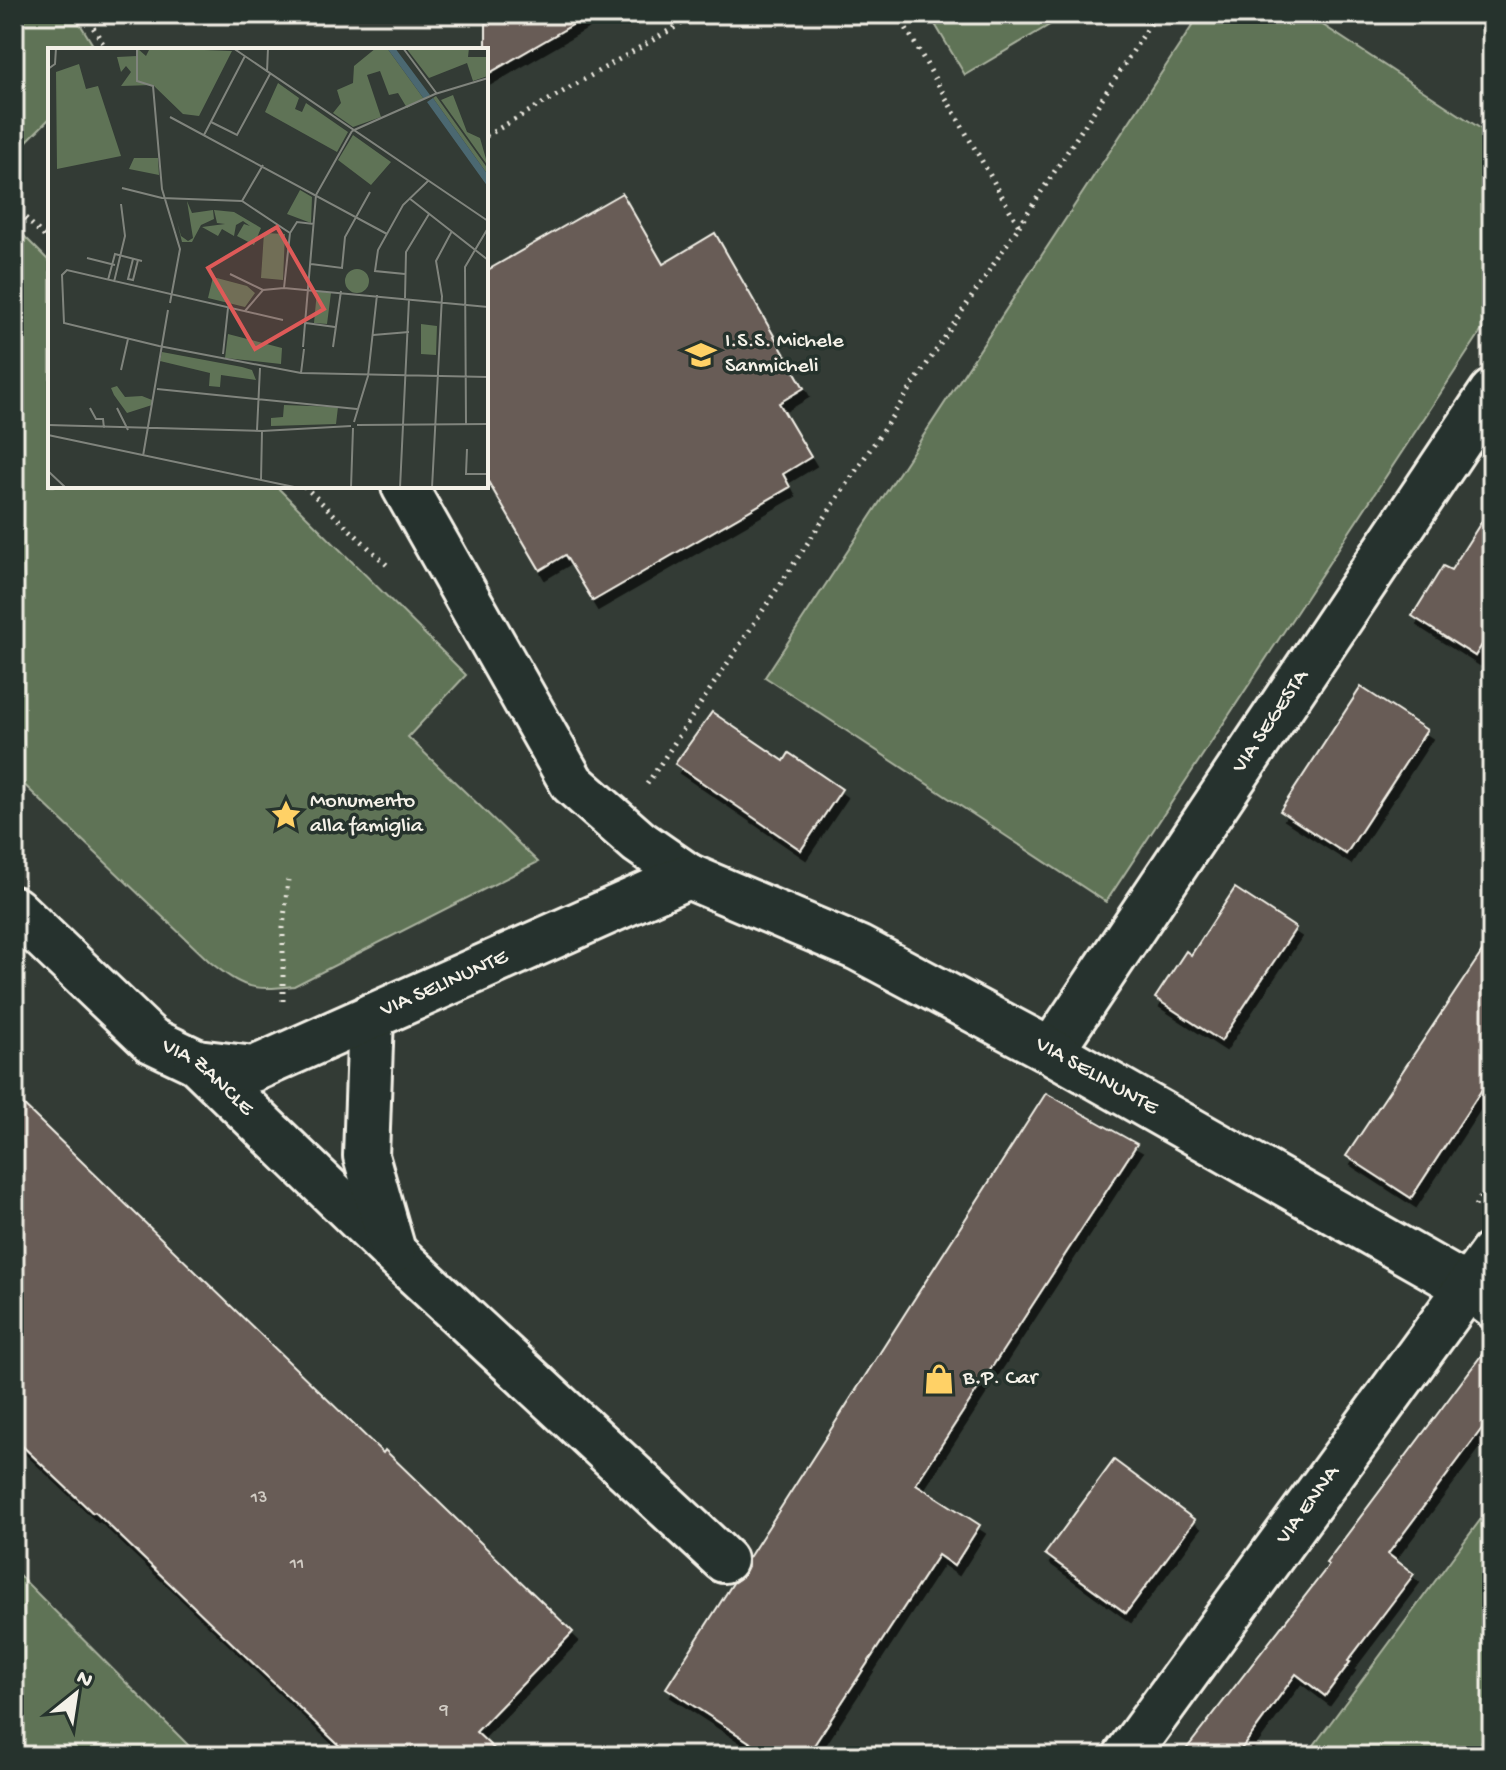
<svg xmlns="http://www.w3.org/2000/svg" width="1506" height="1770" font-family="'Gochi Hand',sans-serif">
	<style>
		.green { fill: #5f7356; stroke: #aab29f; stroke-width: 2 }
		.building { fill: #685c57; stroke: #f4f1e8; stroke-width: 2; filter: url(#shadow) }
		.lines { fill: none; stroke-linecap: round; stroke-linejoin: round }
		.minor-casing { stroke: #f4f1e8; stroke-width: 50 }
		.path { stroke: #f4f1e8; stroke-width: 5; stroke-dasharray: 2 6; stroke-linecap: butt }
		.minor { stroke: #26332d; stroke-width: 44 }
		.labels { text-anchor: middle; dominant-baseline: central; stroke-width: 7; stroke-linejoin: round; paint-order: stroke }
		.number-label { font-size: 18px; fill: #d1ccc4 }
		.poi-label { font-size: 22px; fill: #f4f1e8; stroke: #26332d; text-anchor: start }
		.street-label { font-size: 22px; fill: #f4f1e8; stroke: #26332d }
		.inset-road { fill: none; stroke: #80847d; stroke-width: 2 }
		.view { fill: #de5a58; fill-opacity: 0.15; stroke: #de5a58; stroke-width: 4 }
		.inset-edge { fill: none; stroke: #f4f1e8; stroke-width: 4 }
	</style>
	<defs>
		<filter id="shadow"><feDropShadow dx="5" dy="9" stdDeviation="0" flood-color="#0009"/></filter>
	</defs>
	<rect width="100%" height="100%" fill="#333b35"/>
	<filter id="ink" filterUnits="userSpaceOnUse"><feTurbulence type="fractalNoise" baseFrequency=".0125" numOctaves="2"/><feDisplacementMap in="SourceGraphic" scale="16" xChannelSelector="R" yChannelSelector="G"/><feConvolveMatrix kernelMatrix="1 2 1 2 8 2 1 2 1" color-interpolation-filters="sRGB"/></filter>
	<g filter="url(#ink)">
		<path class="green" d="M14,14H74L96,50H50V118L14,154Z
			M929,14H1068L965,75Z
			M1200,14H1306L1492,136V315L1106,902L765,677Z
			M14,226L50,262V486H276L466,675L408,737L538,862L294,986C251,991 243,988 210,962L14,775Z
			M1492,1504V1756H1306Z
			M14,1570L199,1756H14Z"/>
		<path class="building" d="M486,14H591L486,75Z
			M622,193L663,264L715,233L804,388L779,403L811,457L783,474L790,487L593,601L565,555L540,570L486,478V271Z
			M1492,505V629L1475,656L1412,616L1443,566L1451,570Z
			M1361,687L1427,730L1346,854L1280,811Z
			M712,712L784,761L789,753L842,789L801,850L675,764Z
			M1235,888L1296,928L1221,1041L1155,998L1186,951L1191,955Z
			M1492,937V1074L1411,1198L1346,1156Z
			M1046,1093L1137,1144L916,1484L980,1525L954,1566L938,1555L807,1756H771L666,1688L733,1583L743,1576L748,1566V1559Z
			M14,1096L383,1453L385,1450L573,1632L476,1732L502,1756H350L95,1512L93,1513L14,1438Z
			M1492,1341V1415L1388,1554L1414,1574L1348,1661L1350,1662L1325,1696L1296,1674L1236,1756H1181L1329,1565L1326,1563Z
			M1114,1460L1195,1520L1126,1613L1045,1554Z"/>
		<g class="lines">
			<g class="minor-casing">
				<g id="minor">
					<path d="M404,486L572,783L639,842L688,876"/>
					<path id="s1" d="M14,909L151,1040L197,1062L394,1253L724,1560"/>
					<path d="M371,1016L366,1156L393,1251"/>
					<path id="s2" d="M1051,1051L1492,392"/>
					<path id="s3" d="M197,1062L254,1069L688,876L858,948L1051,1051L1469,1288L1492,1305"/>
					<path id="s4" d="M1126,1756L1492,1254"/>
				</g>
			</g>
			<path class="path" d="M85,14L107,50
				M486,136L698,14
				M14,207L50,242
				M1019,226L1157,14
				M304,486L388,566
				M647,784L1019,226L898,14
				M283,1001V928L288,880
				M1475,1206L1492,1180
				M1473,1756L1492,1731"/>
			<use href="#minor" class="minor"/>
		</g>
	</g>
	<defs>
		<g id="school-bare" transform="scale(2.4)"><path d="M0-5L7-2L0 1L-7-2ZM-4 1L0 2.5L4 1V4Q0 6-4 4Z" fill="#ffd166" stroke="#26332d" stroke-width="2.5" paint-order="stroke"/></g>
		<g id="sight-bare" transform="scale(2.4)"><path d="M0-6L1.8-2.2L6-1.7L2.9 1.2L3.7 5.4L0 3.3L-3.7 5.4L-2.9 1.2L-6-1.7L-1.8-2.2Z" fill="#ffd166" stroke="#26332d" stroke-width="2.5" paint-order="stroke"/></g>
		<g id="shop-bare" transform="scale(2.4)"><path d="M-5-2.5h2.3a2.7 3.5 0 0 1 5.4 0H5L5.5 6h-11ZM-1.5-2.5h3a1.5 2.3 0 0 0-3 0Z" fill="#ffd166" stroke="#26332d" stroke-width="2.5" paint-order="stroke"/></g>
	</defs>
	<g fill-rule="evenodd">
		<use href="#school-bare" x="701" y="355"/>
		<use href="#sight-bare" x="286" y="815"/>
		<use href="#shop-bare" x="939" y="1379"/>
	</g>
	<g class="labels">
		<g class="number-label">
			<text x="259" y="1498">13</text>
			<text x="297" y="1564">11</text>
			<text x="444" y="1710">9</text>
		</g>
		<g class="poi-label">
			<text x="725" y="342">I.S.S. Michele<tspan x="725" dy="25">Sanmicheli</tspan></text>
			<text x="310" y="802">Monumento<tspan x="310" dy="25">alla famiglia</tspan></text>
			<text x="963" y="1379">B.P. Car</text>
		</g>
		<g class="street-label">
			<text stroke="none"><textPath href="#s2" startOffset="396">VIA SEGESTA</textPath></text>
			<text stroke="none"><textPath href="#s3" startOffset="266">VIA SELINUNTE</textPath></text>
			<text stroke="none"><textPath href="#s3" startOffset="988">VIA SELINUNTE</textPath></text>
			<text stroke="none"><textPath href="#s1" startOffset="258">VIA ZANCLE</textPath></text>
			<text stroke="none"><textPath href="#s4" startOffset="310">VIA ENNA</textPath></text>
		</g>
	</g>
	<g transform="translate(48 48)">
		<rect width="440" height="440" fill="#333b35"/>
		<path d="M102,0L184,3L151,68L135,66L105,37L73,38L83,24L78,18L73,24L69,9L89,8L90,1L98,8ZM328,0H339L376,51L359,60L350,45L341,47L332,23L319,27L333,69L305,79L285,65L293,55L289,42L305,35L306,18ZM358,0H421L420,9H440V28L425,33L419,15L381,30ZM31,16L38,41L50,38L73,108L9,121L8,24ZM230,35L251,50L247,61L254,64L258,55L300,84L289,104L217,64ZM405,47L419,84L432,90L440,118L393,52ZM388,48L440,121V127L385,50ZM305,87L343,114L323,137L290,112ZM86,110H110L111,127L81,121ZM252,142L264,149L263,175L239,166ZM139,153L144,165L165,162L166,171L153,177L144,194H134L129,174L133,188L140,193L145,190ZM166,162L186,164L213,180L206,197L189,188L196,176L202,178L195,173L188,177L186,188L174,181L170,188L154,179L177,176L169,175ZM216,185L237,186L235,232L213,230ZM297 233a12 12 0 1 1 24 0a12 12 0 1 1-24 0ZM165,229L199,238L207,245L197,259L160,250ZM269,243L283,245L279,276L266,275ZM373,276L389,278L388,307L373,306ZM180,286L234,300L233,316L177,310ZM114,304L194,319L204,322L208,332L173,327L172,339L161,338L162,325L112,313ZM69,338L77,349L94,348L104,352V357L79,365L66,347L63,340ZM236,357L290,359L288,376L223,378V370L235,369Z" fill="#5f7356"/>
		<path d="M339,0H347L382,47L376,51ZM385,50L440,127V139L379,54Z" fill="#4b6871"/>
		<path class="inset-road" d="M89,0V33L105,38L114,141L132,201L122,255M185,0L440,173M355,0L389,46M0,21L7,16L8,0M219,24L220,0M122,69L339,186M163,74L189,87L222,26M304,83L387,46L440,30M156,87L197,8M74,140L114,150L194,153L242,185M361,150L440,212M194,153L215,117M39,210L67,217M85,211L80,231L85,232L90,212M263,216L294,220L297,189L322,144M182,226L215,242M357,226L327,223L330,202L355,157L380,133M60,232L67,206L94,213M66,234L77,188L73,156M236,240L242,185L249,174L266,176M357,250L358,204L381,166M439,259L440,329M197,263L215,242L236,240L440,259M235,272L19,222L14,227L16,275L111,298L253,325L440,329M258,275L287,279M325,287L361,284M255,299L268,147L304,83M285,299L293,243M175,306L180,260M73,322L80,291M253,325L256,301M109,341L309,361M42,360L48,371H55L56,380M69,360L80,382M306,374L320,328L329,247M418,376L417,219L440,180M0,377L214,383L303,378M309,377L440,376M209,382L212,320M0,387L251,440M419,401L418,426H440M95,408L120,262M0,423L18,440M213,432L214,383M303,440L305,380M352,440L361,251M384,440L394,248L388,213L404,183"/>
		<path class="view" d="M229,179L276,261L207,301L160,220Z"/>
		<rect width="440" height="440" class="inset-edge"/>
	</g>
	<rect width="1506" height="1770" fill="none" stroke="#26332d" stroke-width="48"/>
	<rect x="24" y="24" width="1458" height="1722" fill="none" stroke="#f4f1e8" stroke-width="3" filter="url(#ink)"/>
	<g transform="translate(76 1694) rotate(30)" stroke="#26332d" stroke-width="6" paint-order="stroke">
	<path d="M0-6L14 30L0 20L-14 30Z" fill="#f4f1e8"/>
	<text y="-12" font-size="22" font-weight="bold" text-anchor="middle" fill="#f4f1e8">N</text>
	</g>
</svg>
